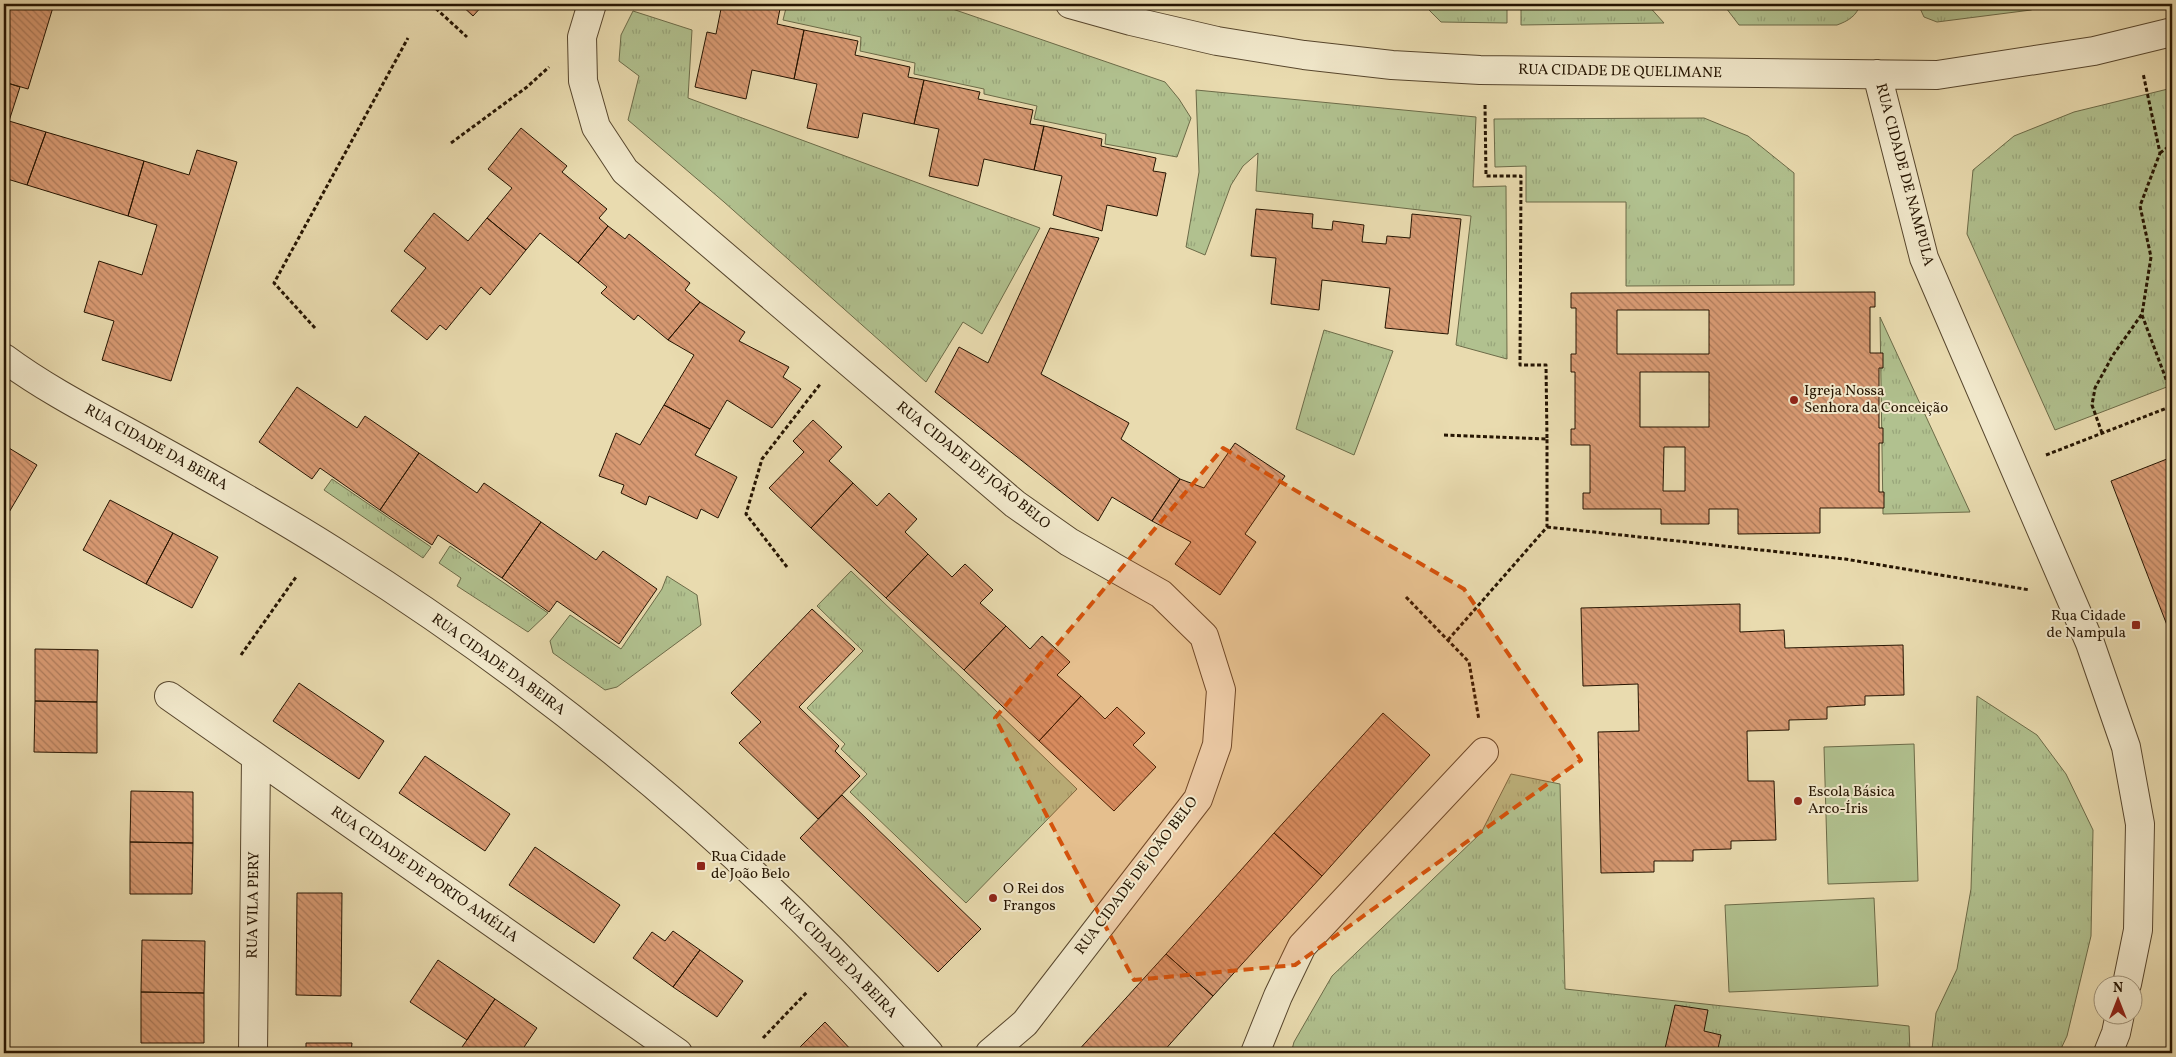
<svg xmlns="http://www.w3.org/2000/svg" width="2176" height="1057" font-family="Vollkorn,serif">
	<style>
		.grass { fill: url(#grass-tufts); stroke: #6c6b48 }
		.park { fill: #b1c18f; stroke: #6c6b48 }
		.building { fill: url(#building-back-hatch); stroke: #261502; fill-rule: evenodd }
		.lines { fill: none; stroke-linecap: round; stroke-linejoin: round }
		.minor-casing { stroke: #57462d; stroke-width: 30 }
		.path { stroke: #261502; stroke-width: 3; stroke-dasharray: 4 2.5; stroke-linecap: butt }
		.minor { stroke: #f1e8cb; stroke-width: 28 }
		.marked { fill: #d5520b; fill-opacity: 0.2; stroke: #d5520b; stroke-width: 4; stroke-dasharray: 10 6; stroke-linejoin: round }
		.poi-dot { fill: #8f2418; stroke: #f1e8cb; stroke-width: 2 }
		.labels { text-anchor: middle; dominant-baseline: central; stroke-width: 4; stroke-linejoin: round; paint-order: stroke }
		.street-label { font-size: 15px; fill: #261502; stroke: #f1e8cb }
		.poi-label { font-size: 15px; fill: #261502; stroke: #f1e8cb; text-anchor: start }
	</style>
	<defs>
		<pattern id="grass-tufts" width="24" height="20" patternUnits="userSpaceOnUse" patternTransform="scale(1.25)"><rect width="24" height="20" fill="#b1c18f"/><path d="M3 7l-1-3M5 7V3M7 7l1-3M15 17l-1-3M17 17v-4M19 17l1-3" fill="none" stroke="#98a57a"/></pattern>
		<pattern id="building-back-hatch" width="6" height="6" patternUnits="userSpaceOnUse" patternTransform="scale(1.25)"><rect width="6" height="6" fill="#d89a73"/><path d="M-1 5l2 2M0 0l6 6M5-1l2 2" fill="none" stroke="#af7c5c"/></pattern>
	</defs>
	<rect width="100%" height="100%" fill="#e9dbaf"/>
	<filter id="stains"><feTurbulence type="fractalNoise" baseFrequency=".004" numOctaves="4"/><feColorMatrix values="0 0 0 0 .2 0 0 0 0 .09 0 0 0 0 .02 0 0 0 .5 -.17"/></filter>
	<radialGradient id="worn" r=".72"><stop offset=".6" stop-color="#630" stop-opacity="0"/><stop offset="1" stop-color="#630" stop-opacity=".3"/></radialGradient>
	<path class="grass" d="M787,4H938L1165,82L1179,99L1191,118L1177,157L1105,144L1106,134L1034,119L1037,106L984,94V89L914,74L915,63L860,51L861,37L783,20Z
		M1423,4H1507V23L1441,22Z
		M1521,4H1647L1664,23L1521,25Z
		M1723,4H1860C1857,16 1848,21 1837,25H1739Z
		M1918,4H2045L2031,10L1937,22L1924,17Z
		M633,11L692,30L688,98L1040,228L982,334L963,322L926,382L724,202L628,120L639,76L619,61L621,35Z
		M2172,88V385L2055,430L1967,234L1973,170L2014,136L2074,112Z
		M1196,90L1476,117L1473,187L1506,186L1507,359L1456,345L1471,216L1256,191L1258,153L1243,166L1231,185L1205,255L1186,247L1199,172Z
		M1704,118L1748,136L1794,173V285L1626,286V202H1526V166L1495,167L1494,119Z
		M1880,317L1970,512L1883,514Z
		M1324,330L1393,351L1354,455L1296,429Z
		M332,479L431,547L423,558L324,490Z
		M450,546L548,613L528,632L457,586L461,578L439,563Z
		M851,571L1077,789L966,903L850,792L867,774L841,749L845,744L807,708L863,651L817,606Z
		M667,576L697,595L701,625L617,687L605,690L553,653L550,641L570,615L621,649L662,589Z
		M1977,696L2037,735L2066,774L2093,830L2091,936L2067,1036L2059,1053H1928L1932,1049L1936,1013L1957,969L1971,889Z
		M1511,774L1560,784L1565,989L1909,1026L1910,1053H1291L1294,1042L1332,976L1481,833Z"/>
	<path class="park" d="M1914,744L1918,881L1828,884L1824,747Z
		M1874,898L1878,986L1729,992L1725,905Z"/>
	<path class="building" d="M4,4H54L28,89L4,82Z
		M460,4H484L473,16Z
		M722,4H781L777,24L804,30L794,79L752,70L746,99L695,87L707,32L716,34Z
		M804,30L858,41L855,55L910,67L908,77L924,80L914,124L863,113L858,138L807,128L817,84L794,79Z
		M924,80L980,92L978,99L1033,110L1030,124L1044,126L1034,170L984,159L978,186L929,176L939,129L914,124Z
		M4,82L20,87L9,121L46,132L27,185L4,178Z
		M1044,126L1102,139L1101,146L1156,158L1153,171L1166,173L1157,216L1107,205L1102,231L1053,215L1062,176L1034,170Z
		M521,128L567,166L562,172L607,209L599,218L608,226L578,263L540,233L526,250L487,218L512,188L488,169Z
		M46,132L144,161L128,216L27,185Z
		M197,150L237,162L171,381L102,360L114,321L84,312L99,261L142,275L157,225L128,216L144,161L189,175Z
		M1256,209L1313,214L1312,228L1332,230L1333,221L1364,225L1362,242L1386,244L1387,236L1410,238L1412,214L1461,219L1448,334L1385,328L1390,288L1322,280L1319,310L1271,304L1276,258L1251,256Z
		M434,213L468,241L487,218L526,250L490,295L481,287L446,330L440,325L427,340L391,311L426,268L404,251Z
		M608,226L625,239L629,234L690,283L685,290L700,302L668,340L638,315L634,320L601,293L607,287L578,263Z
		M1050,228L1099,238L1041,374L1129,423L1121,439L1180,479L1152,521L1112,497L1098,521L935,392L959,347L988,363Z
		M1875,292V307H1870V353H1883V368H1879V428H1883V443H1879V492H1884V508H1820V533L1738,534V509H1709V524H1661V509H1583V493H1590V445H1571V429H1575V372H1571V354H1576V308H1571V293ZM1617,310H1709V354H1617ZM1640,372H1709V427H1640ZM1664,447H1685V491H1663Z
		M700,302L745,332L739,341L789,367L783,377L801,389L772,428L727,400L710,429L664,405L694,355L668,340Z
		M297,387L357,428L365,416L419,453L380,510L320,468L312,479L259,442Z
		M664,405L710,429L695,455L737,477L718,518L701,509L697,519L649,496L646,505L621,493L624,485L599,476L616,433L640,445Z
		M813,420L842,447L829,461L853,483L811,528L769,488L804,452L793,441Z
		M1235,443L1285,476L1245,534L1256,542L1220,595L1175,564L1191,542L1152,521L1180,479L1204,488Z
		M4,445L37,465L8,514L4,511Z
		M419,453L477,493L484,483L541,522L502,578L438,535L432,545L380,510Z
		M2172,457V638L2111,481Z
		M853,483L877,506L889,493L917,519L905,532L928,554L886,598L811,528Z
		M110,500L173,533L146,584L83,550Z
		M541,522L596,560L603,551L657,589L619,644L557,601L549,612L502,578Z
		M173,533L218,557L192,608L146,584Z
		M928,554L952,577L965,564L993,590L980,603L1006,626L964,670L886,598Z
		M1740,604V632L1784,630L1785,648L1903,645L1904,695L1865,696V705L1827,707V719L1789,720V730L1747,731L1748,781H1774L1776,840L1731,841V849L1693,850V861H1654V872L1601,873L1598,732L1639,731L1638,684L1583,686L1581,608Z
		M812,609L855,649L799,707L839,746L835,751L860,776L818,819L739,743L761,722L731,693Z
		M1006,626L1030,649L1042,636L1070,662L1057,675L1081,696L1039,741L964,670Z
		M35,649L98,650L97,702L35,701Z
		M299,683L384,741L359,779L273,721Z
		M1081,696L1105,719L1117,707L1145,733L1133,745L1156,767L1114,811L1039,741Z
		M35,701L97,702V753L34,752Z
		M1383,713L1430,755L1322,876L1274,833Z
		M425,756L510,814L485,851L399,793Z
		M131,791L193,792V843L130,842Z
		M842,795L981,929L938,972L800,838Z
		M1274,833L1322,876L1213,996L1166,954Z
		M130,842L193,843L192,894H130Z
		M535,847L620,905L594,943L509,885Z
		M297,893H342L341,996L296,995Z
		M673,931L700,950L673,987L633,958L652,932L665,941Z
		M142,940L205,941L204,993L141,992Z
		M700,950L743,981L717,1017L673,987Z
		M1166,954L1213,996L1162,1053H1076Z
		M438,960L495,999L467,1040L410,1002Z
		M141,992L204,993V1043H141Z
		M495,999L537,1028L520,1053H464L460,1050Z
		M1675,1005L1708,1010L1704,1031L1721,1035L1717,1053H1664Z
		M825,1022L854,1053H794Z
		M306,1043H352L351,1053H306Z"/>
	<g class="lines">
		<g class="minor-casing">
			<path id="minor" d="M592,4L582,37L583,81L596,127L625,171L1015,504L1069,542L1161,594L1204,636L1221,690L1217,745L1198,799L1025,1023L990,1053
				M1070,4L1131,21L1217,41L1304,55L1392,65L1480,70L1937,75L2094,51L2172,32
				M1877,74L1924,258L2090,643L2126,747L2140,824L2138,930L2127,984
				M4,358C47,390 97,415 144,441C213,479 281,517 346,559C562,696 759,863 929,1053
				M169,696L678,1053
				M253,1053L256,757
				M1255,1053L1278,996L1302,946L1484,752
				M2108,1053L2116,1033L2120,1014"/>
		</g>
		<path class="path" d="M431,4L467,37
			M451,143L527,87L549,67
			M2160,153L2172,144
			M2142,315L2172,395
			M315,328L274,283L408,38
			M2102,433L2092,405L2095,388L2113,355L2142,314L2151,257L2140,206L2160,153L2143,73
			M1444,435L1547,439L1546,365H1520L1521,176H1486L1485,105
			M2046,455L2172,406
			M1547,527L1845,559L2030,590
			M787,567L746,514L762,459L821,383
			M1406,597L1469,662L1479,720
			M1448,640L1547,527V439
			M241,655L296,577
			M763,1038L808,991"/>
		<use href="#minor" class="minor"/>
	</g>
	<path class="marked" d="M1223,448L1464,589L1581,760L1295,965L1134,980L995,718Z"/>
	<g class="poi-dot">
		<circle cx="1794" cy="400" r="5"/>
		<rect x="2131" y="620" width="10" height="10" rx="2.5"/>
		<circle cx="1798" cy="801" r="5"/>
		<rect x="696" y="861" width="10" height="10" rx="2.5"/>
		<circle cx="993" cy="898" r="5"/>
	</g>
	<g class="labels">
		<g class="street-label">
			<text transform="translate(1620 72) rotate(1)">RUA CIDADE DE QUELIMANE</text>
			<text transform="translate(1904 175) rotate(75)">RUA CIDADE DE NAMPULA</text>
			<text transform="translate(156 448) rotate(29)">RUA CIDADE DA BEIRA</text>
			<text transform="translate(973 466) rotate(39)">RUA CIDADE DE JOÃO BELO</text>
			<text transform="translate(498 665) rotate(36)">RUA CIDADE DA BEIRA</text>
			<text transform="translate(424 875) rotate(35)">RUA CIDADE DE PORTO AMÉLIA</text>
			<text transform="translate(1137 876) rotate(-53)">RUA CIDADE DE JOÃO BELO</text>
			<text transform="translate(254 905) rotate(-89)">RUA VILA PERY</text>
			<text transform="translate(838 958) rotate(46)">RUA CIDADE DA BEIRA</text>
		</g>
		<g class="poi-label">
			<text x="1804" y="391">Igreja Nossa<tspan x="1804" dy="17">Senhora da Conceição</tspan></text>
			<text x="2126" y="616" text-anchor="end">Rua Cidade<tspan x="2126" dy="17">de Nampula</tspan></text>
			<text x="1808" y="792">Escola Básica<tspan x="1808" dy="17">Arco-Íris</tspan></text>
			<text x="711" y="857">Rua Cidade<tspan x="711" dy="17">de João Belo</tspan></text>
			<text x="1003" y="889">O Rei dos<tspan x="1003" dy="17">Frangos</tspan></text>
		</g>
	</g>
	<rect width="2176" height="1057" fill="none" stroke="#e9dbaf" stroke-width="20"/>
	<rect x="5" y="5" width="2166" height="1047" fill="none" stroke="#261502" stroke-width="2.5"/>
	<rect x="10" y="10" width="2156" height="1037" fill="none" stroke="#261502"/>
	<g transform="translate(2118 1000)"><circle r="24" fill="#f1e8cb" stroke="#a0947b"/>
	<path d="M0-4L9 19L0 12L-9 19Z" fill="#8f2418"/>
	<text y="-8" font-size="14" font-weight="bold" text-anchor="middle" fill="#261502">N</text>
	</g>
	<rect width="100%" height="100%" filter="url(#stains)"/>
	<rect width="100%" height="100%" fill="url(#worn)"/>
</svg>
